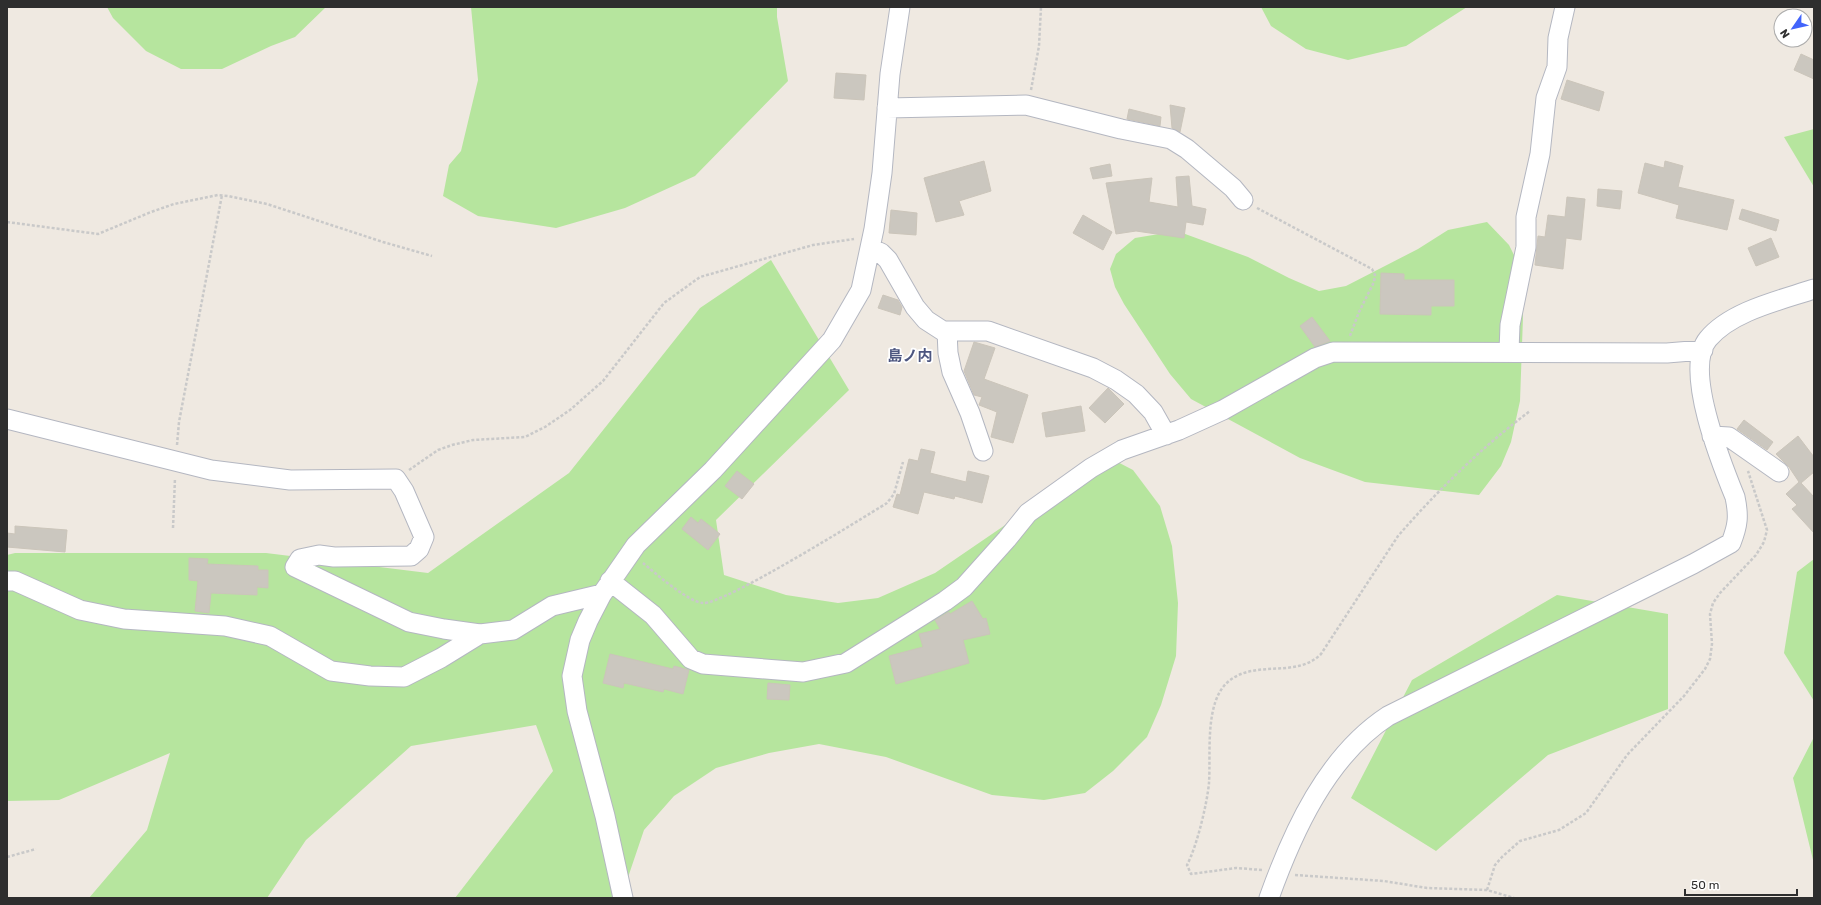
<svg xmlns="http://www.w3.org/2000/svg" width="1821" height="905" font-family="Rubik,'Noto Sans JP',sans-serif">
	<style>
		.green { fill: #b6e59e }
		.building { fill: #cbc7bf; stroke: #cbc5ba }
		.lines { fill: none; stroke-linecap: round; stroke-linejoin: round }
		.minor-casing { stroke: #b4b7c1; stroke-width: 21 }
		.path { stroke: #c9c9c9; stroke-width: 2.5; stroke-dasharray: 3 2; stroke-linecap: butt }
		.minor { stroke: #fff; stroke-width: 19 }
		.labels { text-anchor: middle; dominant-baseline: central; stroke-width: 3.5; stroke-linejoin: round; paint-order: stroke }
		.quarter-label { font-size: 15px; font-weight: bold; fill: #4d5680; stroke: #fff }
	</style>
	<rect width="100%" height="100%" fill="#efe9e1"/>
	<path class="green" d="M107,7H326L295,37L271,46L222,69H181L146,51L113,18Z
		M471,7H777V17L788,81L695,176L625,208L556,228L478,216L443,196L449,165L461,151L478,80Z
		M1261,7H1467L1406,46L1348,60L1306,49L1271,26Z
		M1814,129V187L1784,137Z
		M1487,222L1509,245L1522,271L1523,317L1520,401L1511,442L1501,466L1479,495L1365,482L1300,458L1191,399L1170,374L1124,304L1115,287L1110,269L1116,254L1135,238L1177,231L1248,257L1289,278L1319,291L1346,286L1418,249L1448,230Z
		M771,260L849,390L716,520L724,575L786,595L838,603L878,598L935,573L1106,456L1133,470L1160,506L1172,546L1178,603L1176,656L1161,705L1147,737L1113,771L1085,793L1044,800L992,795L886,757L819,744L769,753L716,768L674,796L644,830L621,898H455L553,771L536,725L411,746L306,840L267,898H89L147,830L170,753L59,800L7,801V555L15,553H266L428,573L569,473L700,308Z
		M1814,559V701L1784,653L1797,572Z
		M1557,595L1668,614V709L1548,755L1436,851L1351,798L1412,680Z
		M1814,737V864L1793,778Z"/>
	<path class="building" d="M1801,54L1814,60V79L1794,70Z
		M836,73L866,75L864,100L834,98Z
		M1567,80L1604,92L1599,111L1561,99Z
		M1170,105L1185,108L1180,132L1172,128Z
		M1129,109L1161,117L1160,126L1127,119Z
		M984,161L991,191L959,201L964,215L936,222L924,178Z
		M1665,161L1683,166L1678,187L1734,200L1727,230L1676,218L1679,205L1638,193L1645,163L1664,168Z
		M1110,164L1112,176L1093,179L1090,168Z
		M1189,176L1192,206L1206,209L1203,225L1186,222L1184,238L1136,231L1116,234L1106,183L1152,178L1149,202L1178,207L1176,177Z
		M1598,189L1622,191L1620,209L1597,206Z
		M1567,197L1585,199L1581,240L1566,238L1563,269L1535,265L1538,236L1545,237L1548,215L1565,217Z
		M1742,209L1779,220L1776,231L1739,219Z
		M891,210L917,213L916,235L889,233Z
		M1083,215L1112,232L1103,250L1073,233Z
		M1771,238L1779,257L1756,266L1748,248Z
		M1381,273L1404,274V280H1454V306H1431V315L1380,314Z
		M883,295L898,300L902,307L900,315L878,308Z
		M1312,317L1330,341L1315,347L1300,326Z
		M974,342L995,348L984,379L1028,395L1013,443L991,437L997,412L979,405L982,397L974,395L964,371Z
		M1108,388L1124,404L1105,423L1089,408Z
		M1081,406L1085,431L1046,437L1042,413Z
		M1744,420L1773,442L1767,450L1737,429Z
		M1798,436L1814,457V472L1801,483L1814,497V533L1792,509L1797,505L1786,494L1799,482L1789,467L1776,454Z
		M921,449L935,452L930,473L966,482L968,471L989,476L982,503L955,496L954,499L924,492L918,514L893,507L897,494L900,495L909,459L918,461Z
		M737,471L754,484L742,499L725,486Z
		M691,517L698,523L701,519L720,534L708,550L682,529Z
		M15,526L67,530L65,552L7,547V533L15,534Z
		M189,558L208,559L207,564L258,566V570H268V588L257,587V595L211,593L209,613L195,611L198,581L189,580Z
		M972,601L983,619L986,618L990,634L963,640L969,663L896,684L889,656L923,647L919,634L940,629L935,620L949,612L950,614Z
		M610,654L673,669L674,666L689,670L683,694L664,689L663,692L624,683L623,688L603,683Z
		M768,683L790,685L789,700L767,699Z"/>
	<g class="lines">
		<g class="minor-casing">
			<path id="minor" d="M887,108L1026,105L1121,129L1171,139L1187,149L1233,188L1243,200
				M870,248L881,253L888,260L915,307L926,320L943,331H988L1093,368L1116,380L1136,394L1153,412L1166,435
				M947,331L948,353L952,372L970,413L983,451
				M1509,351L1510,325L1526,247V217L1540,154L1546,98L1557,67L1558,38L1565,7
				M7,419L211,470L290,480L396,479L404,491L424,537L419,549L411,556L334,557L319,555L300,559L295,567L409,622L444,629L480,634
				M1712,436L1729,437L1779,472
				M7,581H15L80,610L124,619L225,626L270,636L331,671L370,676L404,677L441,658L480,634L513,630L552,606L602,594
				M610,581L653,615L691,659L703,664L803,672L846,663L945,601L964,587L1007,539L1028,513L1091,468L1122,450L1179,430L1223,410L1315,358L1333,352L1667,353L1703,350
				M623,898L605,816L577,711L572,676L580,640L588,621L602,594L636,545L713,470L832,340L861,290L874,229L882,173L890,74L900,7
				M1269,898C1293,831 1327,756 1388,716L1693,564L1731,543C1738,525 1739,516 1735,497C1722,465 1683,369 1708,339C1731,311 1781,300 1814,289"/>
		</g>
		<path class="path" d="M1031,90L1039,46L1041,7
			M1257,208L1372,269L1375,275L1374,282L1359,312L1350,336
			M7,222L98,234L151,212L174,204L218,195L228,196L267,204L383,242L432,256
			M177,445L179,422L222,195
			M409,470L438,450L452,445L473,440L525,437L545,427L570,410L603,381L664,303L700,277L813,245L854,239
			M173,528L175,478
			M643,563C655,573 688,602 703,603C723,605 861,519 887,503L894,494L903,462
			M7,857L36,849
			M1262,870L1236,868L1191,874L1187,865C1197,846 1207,804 1209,783C1211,753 1204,701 1229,681C1256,659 1296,679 1321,654L1398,536C1437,491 1482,447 1530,411
			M1295,875L1384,881L1427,888L1487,890L1514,898
			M1487,890L1495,865L1502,857L1520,841L1559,830L1586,813L1627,755L1684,696L1705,669L1710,659L1712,644L1710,614L1713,603L1720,593L1756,555L1764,542L1767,530L1748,471"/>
		<use href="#minor" class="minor"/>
	</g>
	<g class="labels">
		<g class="quarter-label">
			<text x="910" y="356">島ノ内</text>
		</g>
	</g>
	<rect width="1821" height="905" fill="none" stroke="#2e2e2e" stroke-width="16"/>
	<g transform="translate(1793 28) rotate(236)"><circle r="19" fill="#ffffff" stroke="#ababab"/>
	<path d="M0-3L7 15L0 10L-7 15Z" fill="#4264fb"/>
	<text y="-6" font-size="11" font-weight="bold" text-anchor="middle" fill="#2e2e2e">N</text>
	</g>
	<path d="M1685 889v6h112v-6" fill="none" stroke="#2e2e2e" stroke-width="2"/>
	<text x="1691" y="889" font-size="12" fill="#2e2e2e" stroke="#ffffff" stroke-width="3" paint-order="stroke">50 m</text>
</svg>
